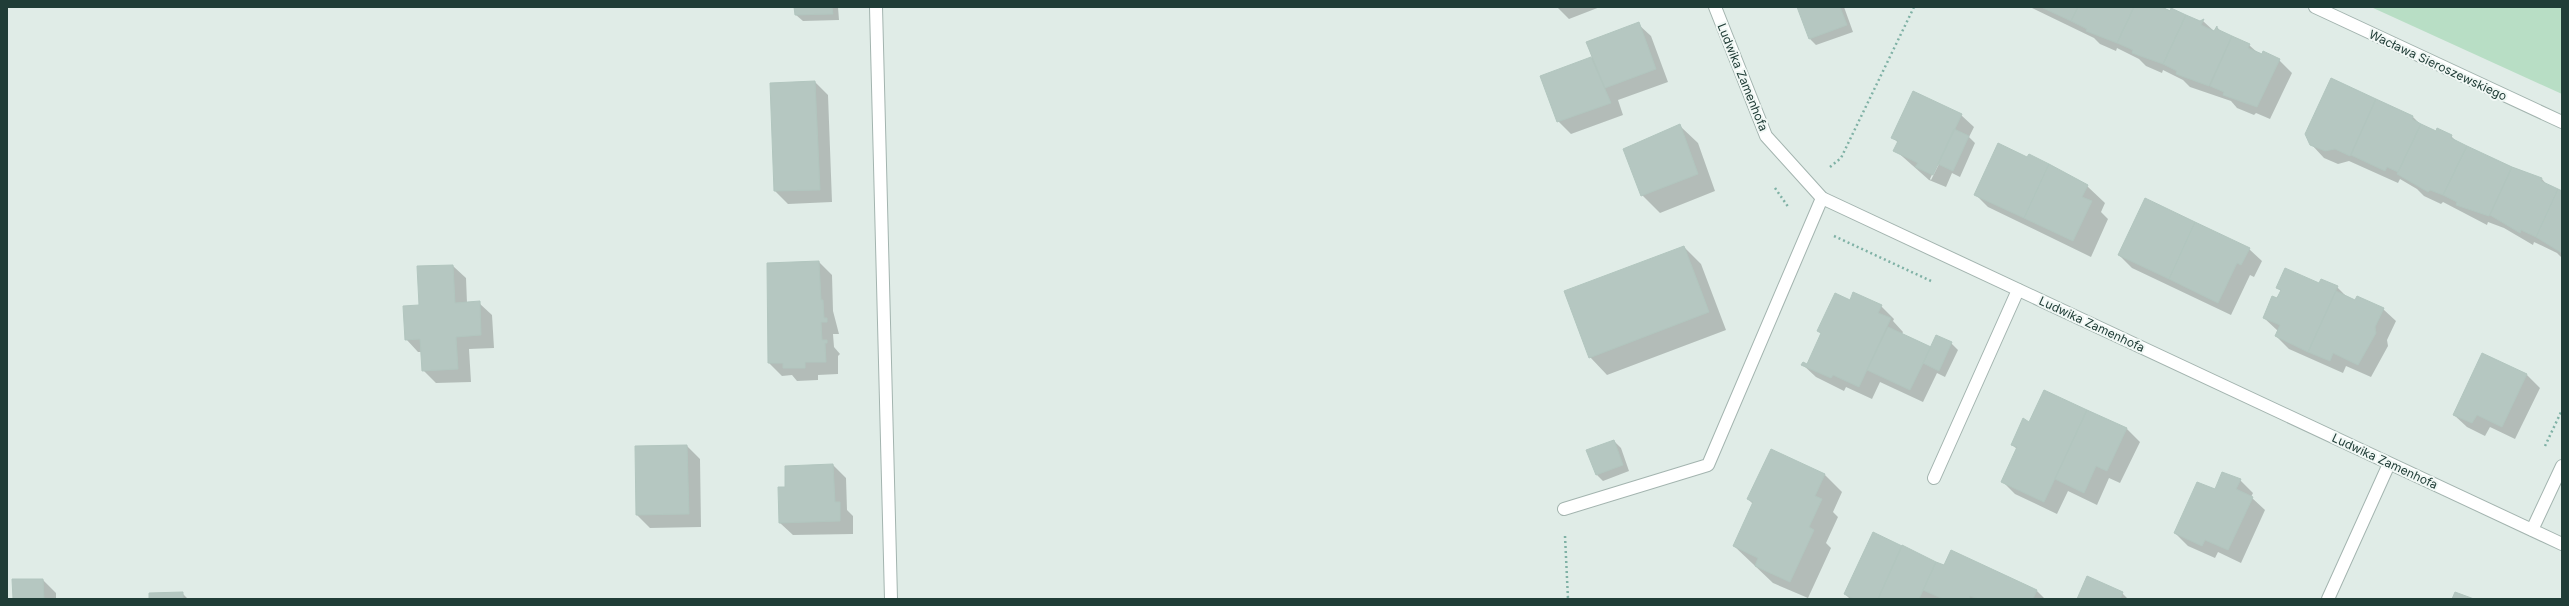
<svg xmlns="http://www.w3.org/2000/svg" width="2569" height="606" font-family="Inter,sans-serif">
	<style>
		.green { fill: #b8dec5 }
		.shadow { fill: #0003; fill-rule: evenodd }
		.building { fill: #b5c7c1; stroke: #b2c6bf }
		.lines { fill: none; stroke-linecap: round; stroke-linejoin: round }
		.lane-casing { stroke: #a3b4af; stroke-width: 14 }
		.street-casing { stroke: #a3b4af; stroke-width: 14 }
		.path { stroke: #7fb1a5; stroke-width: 2.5; stroke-dasharray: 2 3; stroke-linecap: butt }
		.lane { stroke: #fff; stroke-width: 12 }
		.street { stroke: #fff; stroke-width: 12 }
		.labels { text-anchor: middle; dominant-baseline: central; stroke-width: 4; stroke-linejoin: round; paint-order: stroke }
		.street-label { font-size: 12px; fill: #203d37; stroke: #f1f8f5 }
	</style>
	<rect width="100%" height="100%" fill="#e0ece7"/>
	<path class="green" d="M2371,7H2562V94Z"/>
	<path class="shadow" d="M790,7H838L839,20L803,21L796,15L795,7Z
		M1557,7H1600L1569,19Z
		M1798,7H1844L1853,32L1816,45L1810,39Z
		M2030,7H2161L2200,22L2203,21L2215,32L2217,27L2222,33L2249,45L2258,53L2279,60L2292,73L2270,119L2256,113L2254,115L2237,108L2231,101L2190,87L2183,80L2163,70L2162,73L2146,66L2139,59L2117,48L2116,51L2100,44L2094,38Z
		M1638,24L1651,36L1668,82L1618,100L1623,115L1571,134L1558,121L1542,76L1592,58L1587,42Z
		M2332,79L2413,117L2421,125L2436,133L2451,136L2459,144L2482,155L2542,179L2548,186L2562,192V258L2557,253L2534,242L2533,245L2504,228L2488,222L2487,225L2443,202L2441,204L2424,196L2417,189L2400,179L2398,183L2349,161L2338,164L2324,158L2311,144Z
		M815,82L828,95L832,202L788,204L775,191Z
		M1961,115L1974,127L1969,137L1975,143L1960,177L1952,173L1946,187L1929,180L1895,150L1898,143L1893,137ZM1945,147L1947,148L1931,180L1930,179Z
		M1680,126L1698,143L1715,191L1660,213L1642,195Z
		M2087,186L2105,203L2101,212L2108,219L2091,257L1988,207L1975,194Z
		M1684,247L1701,264L1726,330L1607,375L1590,357Z
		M2249,249L2262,261L2254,277L2250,275L2231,315L2132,268L2119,255Z
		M819,262L832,275L833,311L839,334H833L834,347L840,354L838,356V374L818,375V380L797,381L792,375L782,376L769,363L768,264Z
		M453,266L466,278L467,303H479L492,315L494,348L469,349L471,382L436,383L423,370L422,352H418L406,339L420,306Z
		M2319,285L2337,287L2348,298L2383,309L2396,321L2387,340L2388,346L2371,377L2346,366L2343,373L2289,349L2276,336L2278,331L2264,318L2281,291L2277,288Z
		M1850,301L1881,306L1894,319L1893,321L1903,332L1902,334L1931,348L1951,343L1958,350L1945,377L1937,373L1923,402L1880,382L1872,399L1846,387L1844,391L1816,377L1803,365H1807L1822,334L1818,331Z
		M2483,354L2527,375L2540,388L2515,439L2490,427L2485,436L2467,427L2454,415Z
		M2044,391L2127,429L2140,442L2120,483L2109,478L2097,505L2068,491L2057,514L2015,494L2002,481L2017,449L2012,445L2030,423Z
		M1614,441L1621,448L1629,471L1603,481L1596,474Z
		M687,446L700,459L701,527L650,528L637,515L636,447Z
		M833,465L846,478L847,510L853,516V534L793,535L780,523L786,488Z
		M1824,474L1842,492L1833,512L1838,517L1826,543L1831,548L1808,598L1773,583L1734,546L1753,504L1748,499Z
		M2240,480L2253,493L2251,497L2265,510L2241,563L2218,552L2215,558L2188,546L2175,533Z
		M1951,551L2037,591L2045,599H1850L1845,594L1944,566Z
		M43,580L56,593V599H14Z
		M182,593L188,599H150Z
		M2122,593L2128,599H2078Z"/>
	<path class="building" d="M794,7H832L833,14L795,15Z
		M1797,7H1840L1847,25L1809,39Z
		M2041,7H2078L2071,21Z
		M2078,7H2134L2117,43L2086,31L2087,29L2071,21Z
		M2134,7H2162L2170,11L2171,8L2186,15L2163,64L2132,53L2133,50L2117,43Z
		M2186,15L2200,21L2204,19L2201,25L2214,31L2217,26V29L2232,36L2209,86L2176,74L2177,71L2163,64Z
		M1639,22L1656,69L1605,88L1586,42Z
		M2232,36L2250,44L2248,48L2262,54L2263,51L2280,59L2257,107L2223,95L2224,92L2210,86Z
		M1591,57L1611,103L1557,122L1540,76Z
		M2331,78L2376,99L2350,156L2335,149L2325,151L2310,145L2305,134Z
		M815,81L820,190L774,191L770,83Z
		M1913,91L1962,114L1933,175L1915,167L1918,163L1893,151L1898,141L1891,138Z
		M2376,99L2413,116L2412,119L2421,124L2398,172L2387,167L2385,171L2351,155Z
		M1680,124L1698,174L1641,196L1623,149Z
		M2421,124L2436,131L2437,128L2452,135L2451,138L2467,146L2443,195L2430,190L2428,192L2397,174Z
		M1954,129L1969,136L1953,171L1938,164Z
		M1998,143L2027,157L2029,154L2049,164L2024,218L1974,195Z
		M2467,146L2512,167L2489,216L2456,205L2457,202L2443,195Z
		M2049,164L2088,185L2082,197L2092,201L2073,241L2024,218Z
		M2512,167L2542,178L2541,181L2558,189L2536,237L2521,230L2520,233L2490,215Z
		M2558,189L2562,191V253L2536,237Z
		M2145,198L2195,222L2169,279L2118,255Z
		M2195,222L2250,248L2241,265L2237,263L2218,303L2169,279Z
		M1684,246L1709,312L1589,358L1564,291Z
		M819,261L821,300H823L824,318H827V322H821L822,340H827V343H825L826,362H805V368H783V363H768L767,263Z
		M453,265L455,303L480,301L481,335L456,337L458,369L422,371L420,339L405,340L403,306L419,305L417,266Z
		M2285,268L2319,283L2321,279L2338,286L2308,352L2275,336L2280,325L2263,318L2272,296L2277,298L2281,290L2276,288Z
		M2336,291L2355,300L2357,296L2384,308L2375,327L2376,333L2358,365L2333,353L2330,361L2308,352Z
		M1853,292L1882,305L1878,313L1891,318L1859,387L1833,375L1831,378L1801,365L1803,362L1807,364L1821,333L1817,331L1835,293L1850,300Z
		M1888,327L1931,347L1910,390L1867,370Z
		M1936,335L1952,342L1939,371L1923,363Z
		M2482,353L2527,374L2502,427L2477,415L2472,423L2453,415Z
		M2044,390L2087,410L2044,502L2001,482L2017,447L2011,445L2023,418L2029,422Z
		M2087,410L2127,428L2107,471L2096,466L2084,493L2055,479Z
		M1614,440L1623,465L1596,475L1586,450Z
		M687,445L689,514L636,515L635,446Z
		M1771,449L1825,474L1815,496L1822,499L1809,527L1814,530L1790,582L1755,566L1758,558L1733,546L1753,502L1747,499Z
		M833,464L835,502H840V521L779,523L778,487H785V466Z
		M2222,472L2241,479L2236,489L2253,497L2228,550L2205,540L2202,546L2174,533L2197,482L2215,489Z
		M1873,532L1902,546L1878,599H1854L1844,594Z
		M1902,545L1936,562L1919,599H1878Z
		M1951,550L2037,590L2033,599H1978L1970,596L1969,599H1943L1923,590L1936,562L1944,565Z
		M2087,576L2123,592L2120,599H2077Z
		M12,579H43L44,599H13Z
		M183,592V599H149V593Z
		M2455,592L2474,599H2452Z"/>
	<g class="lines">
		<g class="lane-casing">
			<path id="lane" d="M1934,478L2018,290
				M1564,509L1708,465L1822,198
				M2328,599L2389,464"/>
		</g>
		<g class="street-casing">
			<path id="street" d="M876,7L891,599
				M1715,7L1766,136L1822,198L2562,544
				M2315,7L2562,122
				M2532,530L2562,466"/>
		</g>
		<path class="path" d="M1830,167L1841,158L1914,7
			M1775,188L1789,208
			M1834,236L1931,281
			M2545,446L2562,410
			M1565,536L1568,599"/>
		<use href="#lane" class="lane"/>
		<use href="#street" class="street"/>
	</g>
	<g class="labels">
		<g class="street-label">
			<text transform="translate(2438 65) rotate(25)">Wacława Sieroszewskiego</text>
			<text transform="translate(1743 77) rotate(68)">Ludwika Zamenhofa</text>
			<text transform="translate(2092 324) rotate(25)">Ludwika Zamenhofa</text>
			<text transform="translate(2385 461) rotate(25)">Ludwika Zamenhofa</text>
		</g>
	</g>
	<rect width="2569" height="606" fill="none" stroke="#203d37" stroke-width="16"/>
</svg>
